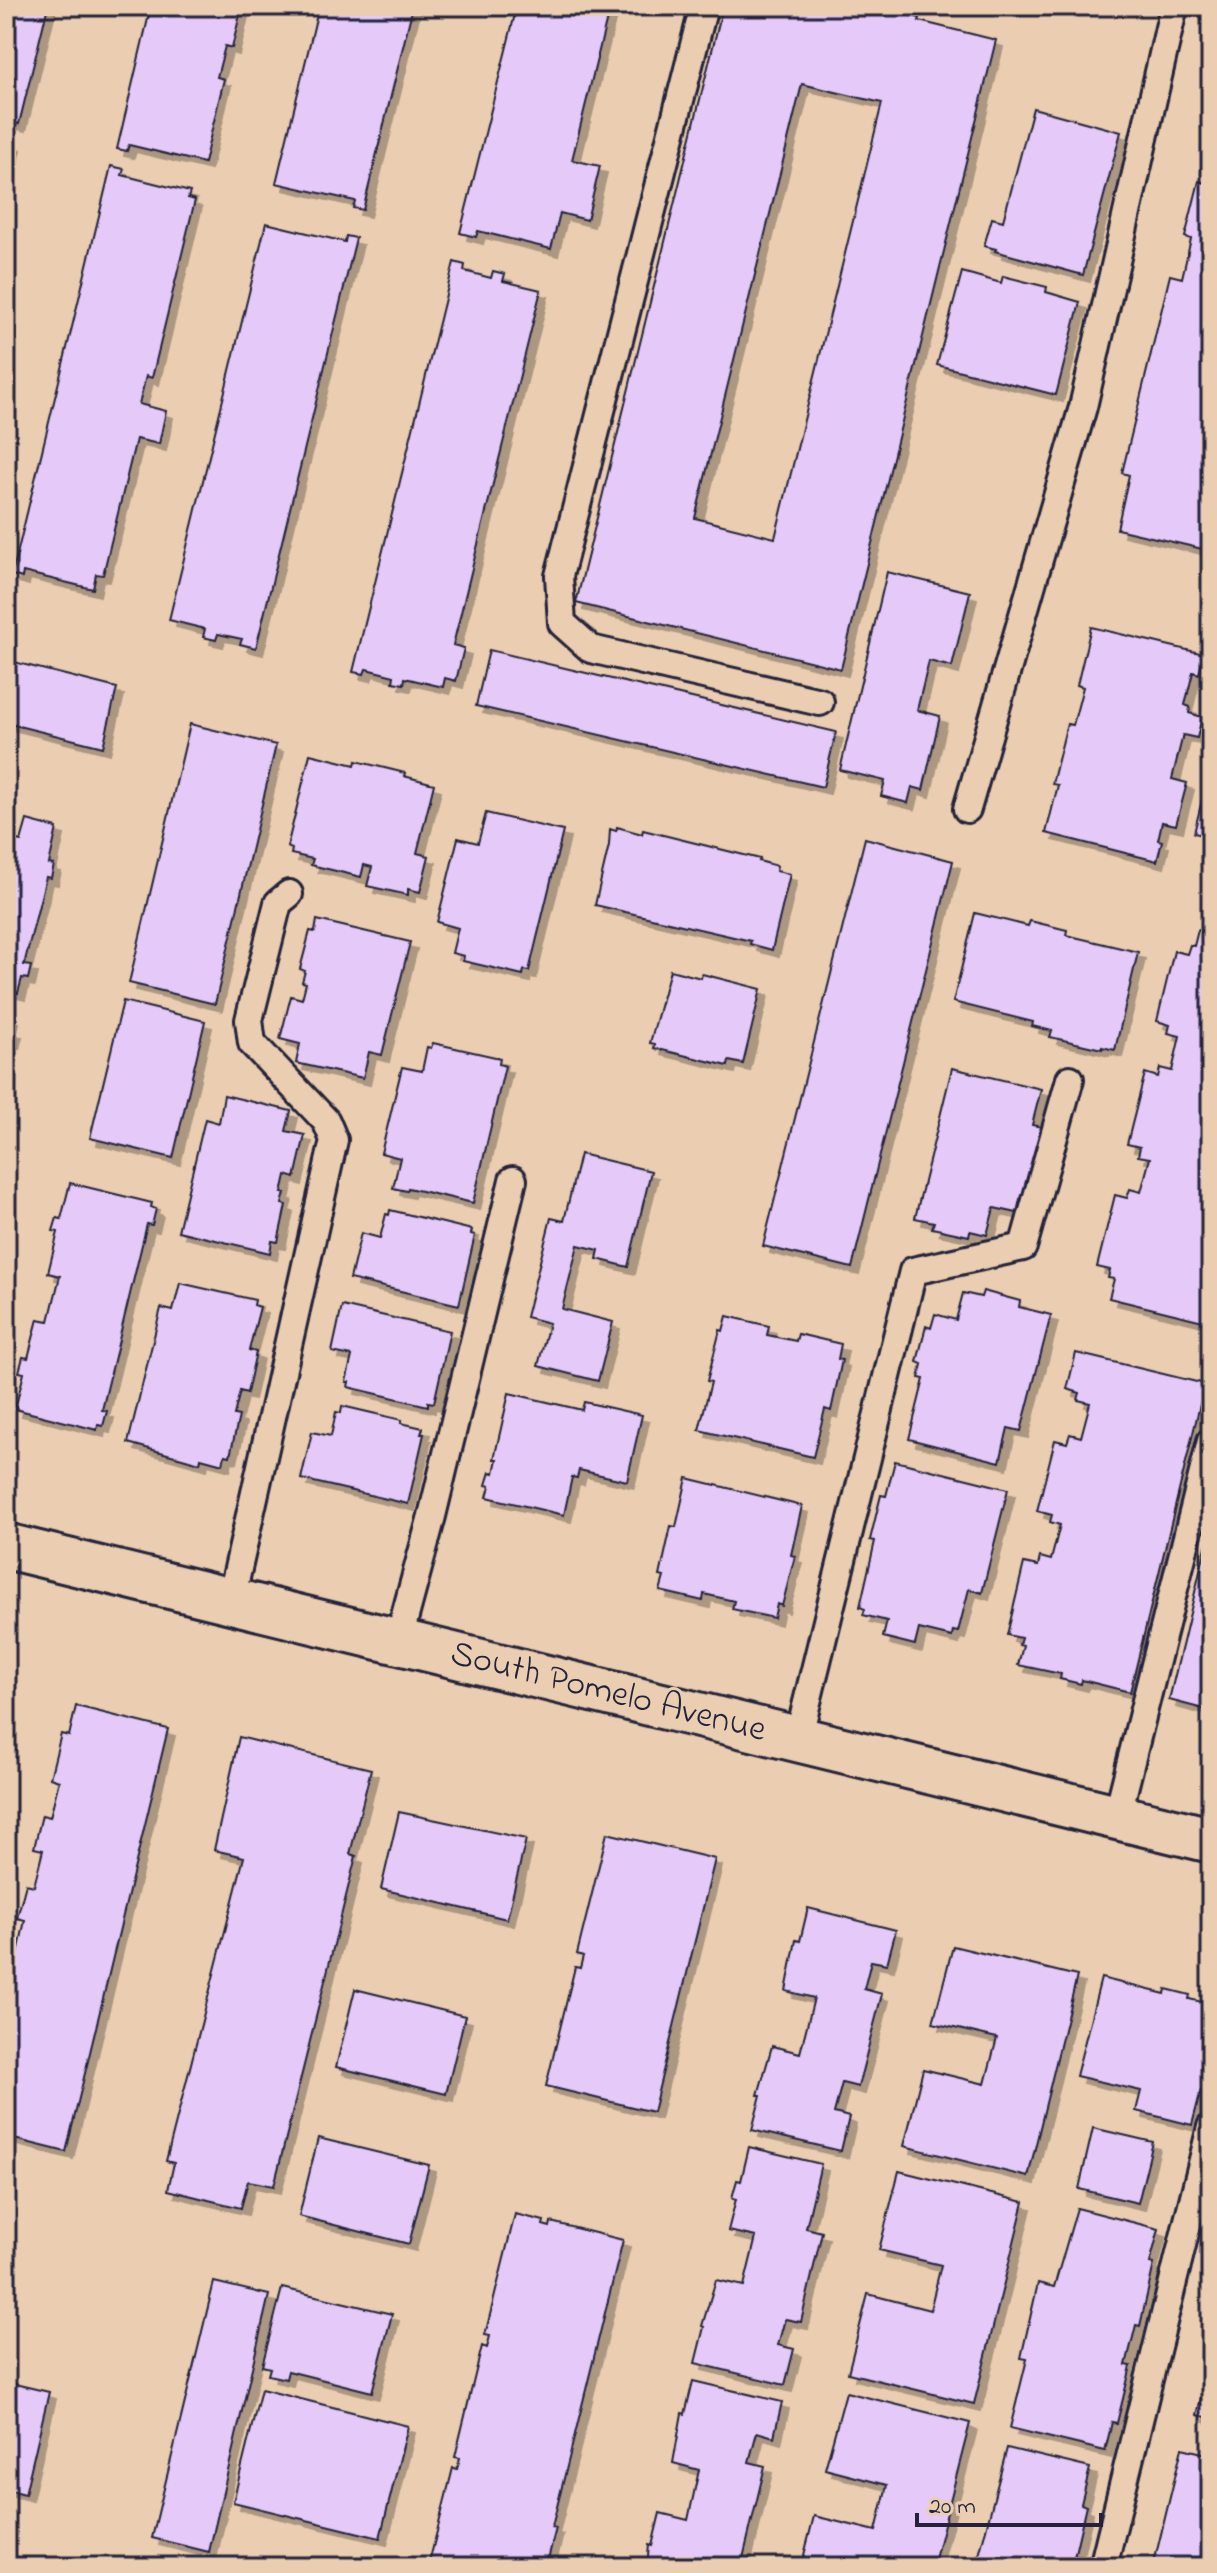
<svg xmlns="http://www.w3.org/2000/svg" width="1217" height="2573" font-family="'Indie Flower',sans-serif">
	<style>
		.building { fill: #e5c9f8; stroke: #22223b; stroke-width: 2; fill-rule: evenodd; filter: url(#shadow) }
		.lines { fill: none; stroke-linecap: round; stroke-linejoin: round }
		.lane-casing { stroke: #22223b; stroke-width: 32 }
		.street-casing { stroke: #22223b; stroke-width: 50 }
		.lane { stroke: #ebceb1; stroke-width: 26 }
		.street { stroke: #ebceb1; stroke-width: 44 }
		.labels { text-anchor: middle; dominant-baseline: central; stroke-width: 6; stroke-linejoin: round; paint-order: stroke }
		.street-label { font-size: 36px; fill: #22223b; stroke: #ebceb1 }
	</style>
	<defs>
		<filter id="shadow"><feDropShadow dx="7" dy="7" stdDeviation="0" flood-color="#0004"/></filter>
	</defs>
	<rect width="100%" height="100%" fill="#ebceb1"/>
	<filter id="ink" filterUnits="userSpaceOnUse"><feTurbulence type="fractalNoise" baseFrequency=".0125" numOctaves="2"/><feDisplacementMap in="SourceGraphic" scale="16" xChannelSelector="R" yChannelSelector="G"/><feConvolveMatrix kernelMatrix="1 2 1 2 8 2 1 2 1" color-interpolation-filters="sRGB"/></filter>
	<g filter="url(#ink)">
		<path class="building" d="M6,6H48L19,124L6,121Z
			M151,6H242L232,48L225,46L217,77L224,79L204,163L129,145L127,151L117,149Z
			M319,6H413L363,210L353,208L355,201L276,183Z
			M517,6H610L572,160L600,166L587,220L560,213L551,249L478,231L476,237L460,233Z
			M723,6H874L920,18L919,21L996,40L841,669L576,603ZM802,84L882,103L775,538L695,518Z
			M1033,108L1121,132L1083,275L995,251L996,249L984,246L992,218L1003,221Z
			M6,141L14,143L6,175Z
			M1211,159V551L1117,529L1129,475L1122,473L1170,275L1182,278L1191,239L1185,237L1199,181L1205,183Z
			M111,166L124,169L122,175L190,192L188,198L195,200L152,378L146,376L139,404L166,411L159,444L136,439L103,575L96,574L93,589L23,572L22,578L12,575Z
			M266,223L345,242L346,236L356,238L256,648L240,644L242,639L218,634L216,640L203,637L205,629L169,620Z
			M454,262L465,265L464,271L491,278L493,271L505,274L503,281L541,290L453,645L464,648L456,681L445,678L443,687L405,678L404,684L393,682L394,676L366,669L364,674L353,672Z
			M962,272L1001,283L1003,276L1047,287L1046,292L1080,302L1056,395L937,365Z
			M887,572L970,592L952,667L929,661L917,710L940,716L923,790L912,787L908,803L881,796L885,781L840,770Z
			M1091,627L1204,654L1199,674L1193,672L1185,705L1190,707L1189,713L1202,717L1197,738L1183,735L1172,779L1187,783L1176,825L1162,822L1158,840L1162,841L1157,861L1046,833L1058,785L1052,784L1067,724L1073,725L1083,687L1077,685Z
			M489,650L836,732L823,787L476,706Z
			M6,660L117,688L103,747L6,723Z
			M190,724L276,745L215,1004L129,983Z
			M310,754L355,765L356,761L405,773L404,776L434,784L417,853L429,856L420,892L408,889V895L367,886L372,867L364,865L361,877L311,865L313,859L291,854L292,849L287,847Z
			M1211,763V837L1194,833Z
			M486,813L563,831L529,971L524,970L523,975L463,961L464,956L452,953L458,928L437,922L458,838L478,843Z
			M27,820L57,828L49,864L54,865L51,878L46,877L24,965L31,966L28,979L22,978L18,993L6,990V837L21,841Z
			M617,827L642,834L643,830L760,859L759,861L777,866L776,871L790,874L772,950L750,944L751,941L595,905L609,845L610,829L616,831Z
			M865,838L953,861L852,1268L763,1246Z
			M975,913L1028,926L1030,921L1067,930L1066,935L1138,952L1115,1050L1102,1047V1049L1050,1037L1052,1031L1032,1026L1033,1022L953,1002Z
			M317,920L410,942L382,1055L369,1052L363,1078L296,1063L300,1044L280,1039L291,996L302,999L306,983L302,982L305,971L300,969L310,931L315,932Z
			M1198,930L1211,934V1323L1109,1298L1114,1279L1108,1278L1110,1270L1097,1267L1115,1195L1127,1198L1130,1189L1141,1192L1150,1158L1138,1156L1140,1147L1127,1144L1145,1073L1158,1077L1160,1068L1172,1071L1180,1036L1168,1033L1170,1025L1157,1021L1174,951L1187,954L1190,945L1194,946Z
			M670,970L701,978L702,974L761,989L743,1064L729,1061L728,1066L654,1048L655,1044L650,1043Z
			M123,1001L205,1021L173,1158L90,1138Z
			M6,1015L12,1016L9,1029L15,1030L12,1042L8,1041L6,1050Z
			M433,1043L500,1058L499,1064L505,1066L473,1203L408,1188L407,1191L393,1188L400,1158L381,1153L402,1067L422,1071L427,1047L431,1048Z
			M952,1068L1041,1089L1032,1125L1042,1127L1024,1200L1020,1199L1017,1213L994,1208L987,1235L970,1231L969,1236L932,1228L934,1222L915,1218Z
			M224,1095L291,1111L286,1131L305,1135L295,1178L286,1175L282,1193H285L282,1204L286,1205L278,1242L272,1241L270,1253L178,1231L205,1119L219,1123Z
			M580,1154L651,1171L628,1267L597,1259L599,1250L578,1245L562,1309L613,1322L598,1381L538,1366L549,1323L526,1317L551,1218L564,1221Z
			M70,1183L152,1203L151,1207L156,1209L152,1225L147,1224L102,1410L107,1411L103,1426L98,1425L97,1430L15,1409L24,1373L19,1372L23,1357L28,1358L38,1319L49,1321L60,1276L48,1273L58,1232L53,1231L57,1218L61,1219Z
			M390,1210L472,1230L471,1234L475,1235L459,1305L350,1279L361,1233L380,1238L386,1214L389,1215Z
			M180,1283L255,1300L254,1305L260,1307L249,1350L256,1352L247,1393L240,1391L234,1415L239,1416L230,1456L225,1455L223,1464L201,1458L200,1463L128,1443L161,1308L173,1311Z
			M983,1291L1020,1301L1019,1307L1051,1315L1021,1431L1008,1428L1000,1462L909,1439L924,1379L919,1378L922,1364L917,1362L926,1326L931,1328L935,1314L956,1320L963,1293L981,1297Z
			M342,1306L450,1331L434,1403L428,1402V1406L348,1387L349,1382H346L352,1356L332,1352Z
			M727,1316L769,1326L767,1335L796,1341L798,1334L841,1344L838,1359L842,1360L831,1411L825,1409L813,1457L699,1430L711,1382L707,1381L720,1330L723,1331Z
			M1076,1353L1205,1384L1130,1692L1082,1680L1081,1684L1060,1679L1061,1674L1018,1665L1023,1646L1019,1645L1021,1638L1007,1635L1024,1563L1038,1566L1040,1557L1051,1560L1060,1525L1050,1522L1052,1515L1037,1511L1055,1440L1067,1443L1070,1434L1081,1437L1090,1403L1078,1400L1080,1393L1067,1389Z
			M509,1393L582,1410L584,1402L642,1415L627,1481L579,1470L577,1478L572,1477L564,1515L487,1497L490,1486L486,1485L490,1472L494,1473L497,1459H494Z
			M342,1406L402,1420L401,1423L423,1428L421,1434H424L408,1504L301,1479L312,1432L331,1436L336,1412L341,1413Z
			M895,1461L1008,1489L982,1593L969,1589L958,1632L953,1631L952,1637L919,1629L915,1645L883,1637L887,1621L863,1615L865,1609L860,1607L875,1541L870,1540L881,1495L886,1496Z
			M687,1478L802,1506L791,1555L795,1556L782,1606L777,1604L774,1618L732,1609L734,1601L704,1594L703,1601L660,1591L664,1577L660,1576L671,1526L676,1527Z
			M1211,1526V1711L1169,1700Z
			M76,1706L168,1729L66,2152L6,2137V1997L8,1988H6V1959L7,1955L17,1958L25,1920L17,1918L26,1884L34,1886L43,1850L34,1848L42,1815L50,1817L59,1781L50,1778L61,1734L69,1736Z
			M239,1737L371,1769L350,1854L356,1856L274,2186L248,2181L241,2208L168,2190L174,2163L166,2161L244,1857L214,1850Z
			M399,1812L526,1839L507,1919L381,1889Z
			M607,1833L715,1859L653,2112L546,2086L575,1967L580,1968L583,1956L577,1954Z
			M808,1908L896,1930L887,1964L871,1961L864,1989L882,1994L858,2087L842,2083L834,2113L849,2117L841,2151L752,2130L761,2095H758L772,2046L800,2053L814,1998L786,1991L796,1940L800,1941Z
			M953,1946L1077,1976L1028,2177L904,2146L923,2069L985,2084L997,2038L933,2023Z
			M1101,1978L1165,1994L1166,1989L1190,1995L1189,1999L1211,2004V2087L1210,2092L1201,2090L1192,2125L1136,2111L1141,2091L1076,2076Z
			M355,1989L465,2016L446,2094L336,2067Z
			M1093,2128L1153,2142L1138,2203L1079,2189Z
			M318,2138L429,2165L409,2244L299,2216Z
			M749,2147L821,2164L806,2228L822,2232L801,2322L785,2319L778,2345L794,2349L785,2385L695,2363L704,2327L702,2326L716,2280L744,2286L756,2237L728,2231L736,2199L732,2198L737,2180L741,2181Z
			M899,2171L1024,2202L974,2404L848,2373L868,2294L930,2310L941,2265L879,2250Z
			M1077,2208L1159,2229L1150,2263L1154,2264L1140,2326L1136,2325L1126,2365L1131,2366L1117,2423L1112,2422L1105,2451L1010,2428L1027,2359L1021,2358L1038,2283L1054,2287Z
			M515,2214L544,2221L543,2225L550,2227L551,2222L623,2240L552,2527L556,2528L546,2567H428L453,2468L457,2469L460,2458L455,2457L482,2346L487,2348L490,2336L485,2335Z
			M214,2282L269,2295L209,2552L152,2538Z
			M282,2288L392,2314L372,2392L288,2371L286,2379L268,2375L270,2368L262,2366Z
			M1211,2356V2418L1197,2415Z
			M693,2381L782,2402L774,2437L757,2432L749,2462L765,2466L741,2567H647L649,2545L652,2546L660,2513L688,2520L699,2470L673,2463L682,2413L685,2414Z
			M6,2382L49,2392L25,2494L6,2489Z
			M261,2389L408,2426L380,2538L233,2502Z
			M846,2392L970,2423L933,2567H801L814,2516L876,2531L887,2485L825,2469Z
			M1007,2448L1090,2468L1081,2504L1086,2506L1072,2566L1047,2561L1045,2567H976Z
			M1182,2448L1211,2455V2567H1153Z"/>
		<g class="lines">
			<g class="lane-casing">
				<path id="lane" d="M704,6L559,576L562,623L591,649L820,702
					M967,809L1083,407L1174,6
					M231,1600L334,1140L326,1121L252,1043L249,1020L278,903L289,894
					M398,1642L432,1516L513,1180
					M798,1739L913,1271L1023,1247L1070,1079
					M1117,1817L1211,1441
					M1103,2567L1211,2127"/>
			</g>
			<g class="street-casing">
				<path id="street" d="M6,1546L1211,1840"/>
			</g>
			<use href="#lane" class="lane"/>
			<use href="#street" class="street"/>
		</g>
	</g>
	<g class="labels">
		<g class="street-label">
			<text transform="translate(608 1693) rotate(14)">South Pomelo Avenue</text>
		</g>
	</g>
	<rect width="1217" height="2573" fill="none" stroke="#ebceb1" stroke-width="32"/>
	<rect x="16" y="16" width="1185" height="2541" fill="none" stroke="#22223b" stroke-width="3" filter="url(#ink)"/>
	<path d="M917 2513v12h184v-12" fill="none" stroke="#22223b" stroke-width="4"/>
	<text x="929" y="2513" font-size="24" fill="#22223b" stroke="#ebceb1" stroke-width="6" paint-order="stroke">20 m</text>
</svg>
